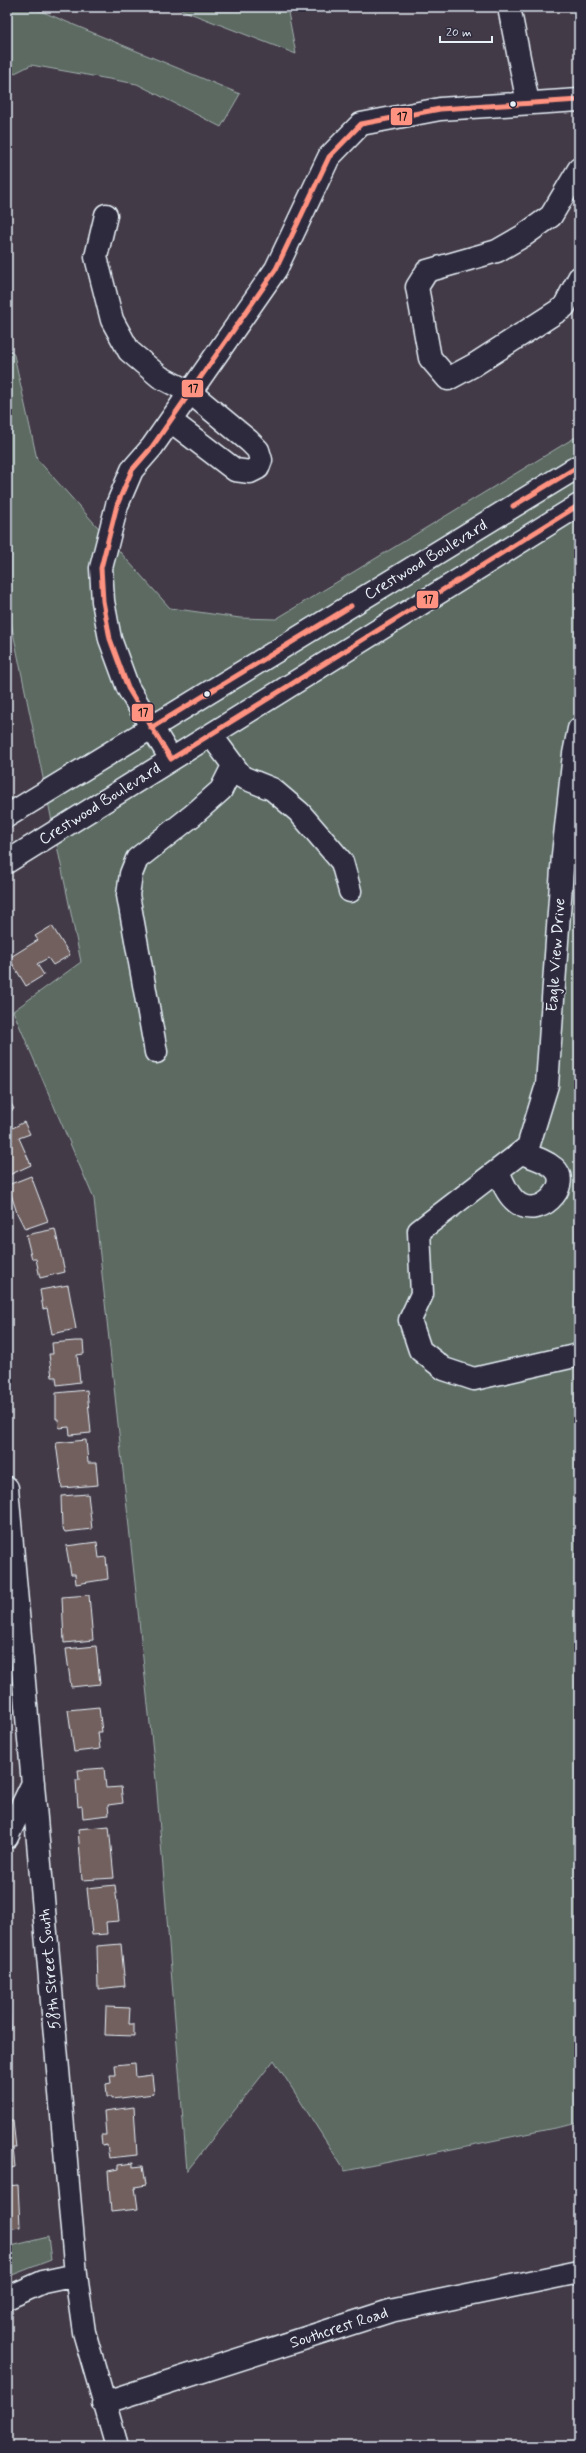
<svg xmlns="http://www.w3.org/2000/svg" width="586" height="2453" font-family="Mynerve,sans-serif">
<rect width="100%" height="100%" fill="#433a47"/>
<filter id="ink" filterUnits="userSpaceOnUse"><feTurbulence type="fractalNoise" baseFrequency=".025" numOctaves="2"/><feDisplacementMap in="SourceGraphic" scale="8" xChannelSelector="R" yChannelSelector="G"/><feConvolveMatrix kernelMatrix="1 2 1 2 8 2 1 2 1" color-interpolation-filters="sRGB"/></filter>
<g filter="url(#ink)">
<path fill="#5b6b62" stroke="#a2aead" d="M7 7H31L240 94 221 127 137 84 31 65 7 77Z
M174 7H287L296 54Z
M7 345 14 355 37 459 170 608 240 618 276 619 579 435V2123L345 2171 274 2060 187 2171 156 1780 94 1199 13 1011 81 962 7 603Z
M48 2237 51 2260 7 2277V2247Z"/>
<path fill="#72615f" stroke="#e8f1f8" d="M52 926 70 955 53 965 48 958 37 964 44 975 26 986 9 958 38 940 35 936Z
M7 1096 14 1109 7 1113Z
M24 1122 30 1134 19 1138 31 1165 7 1176V1131Z
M31 1176 48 1221 25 1229 17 1213 8 1185Z
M55 1229 65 1272 40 1278 36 1259H32L26 1235Z
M68 1285 76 1329 52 1334 47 1308 43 1309 40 1290Z
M75 1341H83L84 1354 77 1355 80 1382 57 1385 56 1377H52L49 1354H53L52 1343Z
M87 1390 91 1433 70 1435 69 1427 59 1428 58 1419H56V1393Z
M86 1440 88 1463H96L98 1485 62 1488 56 1443Z
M88 1494 92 1529 65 1532 62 1527 61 1496Z
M97 1542 99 1558 106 1557 108 1579 76 1584 75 1574H71L66 1546Z
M89 1595 93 1640 64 1643 62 1597Z
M96 1646 100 1684 71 1687 66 1649Z
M99 1707 102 1732H98L100 1749 74 1752 68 1710Z
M104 1768 106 1788 121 1787 123 1803 108 1805 109 1815 83 1818 82 1806 78 1807 76 1780H79L78 1770Z
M109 1826 114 1878 82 1880 78 1829Z
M115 1885 119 1921 106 1922 107 1934 92 1935 87 1888Z
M121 1944 125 1986 98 1989 97 1946Z
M7 1996H8L11 2029H7Z
M106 2007 130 2008 129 2024H134V2036L105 2035Z
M135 2063 136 2077 152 2075 154 2094 112 2099V2097H107L106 2084 111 2083 110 2075H116L115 2065Z
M7 2073 10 2106H7Z
M134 2107 137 2155 109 2158 107 2145 102 2146 101 2135H106L104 2111Z
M7 2121H13L16 2148H13L15 2167 7 2169Z
M133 2163V2167L143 2166 146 2185 135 2187 138 2209 111 2212 108 2171 118 2169V2165Z
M18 2185 20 2227 7 2229V2186Z"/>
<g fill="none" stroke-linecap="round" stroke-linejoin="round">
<defs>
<path id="minor" d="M509 7 528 103
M579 169 551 216 523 236 497 251 427 271 417 287 430 358 448 379 474 365 564 307 579 278
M106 215 96 257 112 320 129 351 160 377 191 393 249 441 258 450 261 460 258 468 250 472 235 470 171 421
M579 729 574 754 563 855 547 1085 528 1147 419 1231 422 1294 410 1320 420 1350 444 1369 474 1379 579 1355
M211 735 242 777 272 789 299 812 342 862 350 891
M171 759 128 688 110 639 103 601 101 568 117 505 132 470 152 447 276 269 329 157 361 124 440 109 579 100
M156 1052 128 895 131 874 137 859 193 815 221 790 233 766
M498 1171C502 1181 506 1192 514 1200 537 1224 574 1185 554 1168 545 1160 532 1157 521 1153
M7 1488 76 2275 84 2332 117 2446
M7 1837 33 1783
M7 2298 43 2282 76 2275
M103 2403 390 2311 579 2272"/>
<path id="major" d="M7 816 579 466
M7 862 579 505"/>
</defs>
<use href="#minor" stroke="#e8f1f8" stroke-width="25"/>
<use href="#major" stroke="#e8f1f8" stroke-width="25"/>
<use href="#minor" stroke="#2f2a3d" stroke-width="22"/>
<use href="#major" stroke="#2f2a3d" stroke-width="22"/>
<defs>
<path id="bus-1" d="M579 100 440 109 361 124 329 157 276 269 152 447 132 470 117 505 101 568 103 601 110 639 128 688 171 759 579 505
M513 506 579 466
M151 728 351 606"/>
</defs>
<use href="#bus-1" stroke="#2f2a3d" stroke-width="8"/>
<use href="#bus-1" stroke="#ff9280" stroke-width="5"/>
</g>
</g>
<g fill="#e8f1f8" stroke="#2f2a3d" stroke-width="1.5">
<circle cx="513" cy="104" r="3.5"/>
<circle cx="207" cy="694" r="3.5"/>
</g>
<g text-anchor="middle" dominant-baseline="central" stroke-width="4" stroke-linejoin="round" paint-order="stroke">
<g font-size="16" fill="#e8f1f8" stroke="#2f2a3d">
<text transform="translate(426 560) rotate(-31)">Crestwood Boulevard</text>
<text transform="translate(100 804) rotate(-32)">Crestwood Boulevard</text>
<text transform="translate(556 955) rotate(-86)">Eagle View Drive</text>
<text transform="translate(50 1969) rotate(-95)">58th Street South</text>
<text transform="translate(339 2328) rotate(-18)">Southcrest Road</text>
</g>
</g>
<g stroke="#2f2a3d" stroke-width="1.5">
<rect x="390" y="107" width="23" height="19" rx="4" fill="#ff9280"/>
<rect x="181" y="379" width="23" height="19" rx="4" fill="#ff9280"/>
<rect x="416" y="590" width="23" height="19" rx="4" fill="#ff9280"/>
<rect x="131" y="703" width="23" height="19" rx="4" fill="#ff9280"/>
</g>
<g font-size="11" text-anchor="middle" font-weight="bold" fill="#111">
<text x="402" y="120">17</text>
<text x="193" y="392">17</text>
<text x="428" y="603">17</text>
<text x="143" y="716">17</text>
</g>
<rect width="586" height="2453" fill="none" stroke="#2f2a3d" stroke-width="24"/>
<rect x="12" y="12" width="562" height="2429" fill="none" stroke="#e8f1f8" stroke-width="1.5" filter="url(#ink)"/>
<path d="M440 36v6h52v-6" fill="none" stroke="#e8f1f8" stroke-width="2"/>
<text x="446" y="36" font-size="12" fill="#e8f1f8" stroke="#2f2a3d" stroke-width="3" paint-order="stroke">20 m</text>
</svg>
